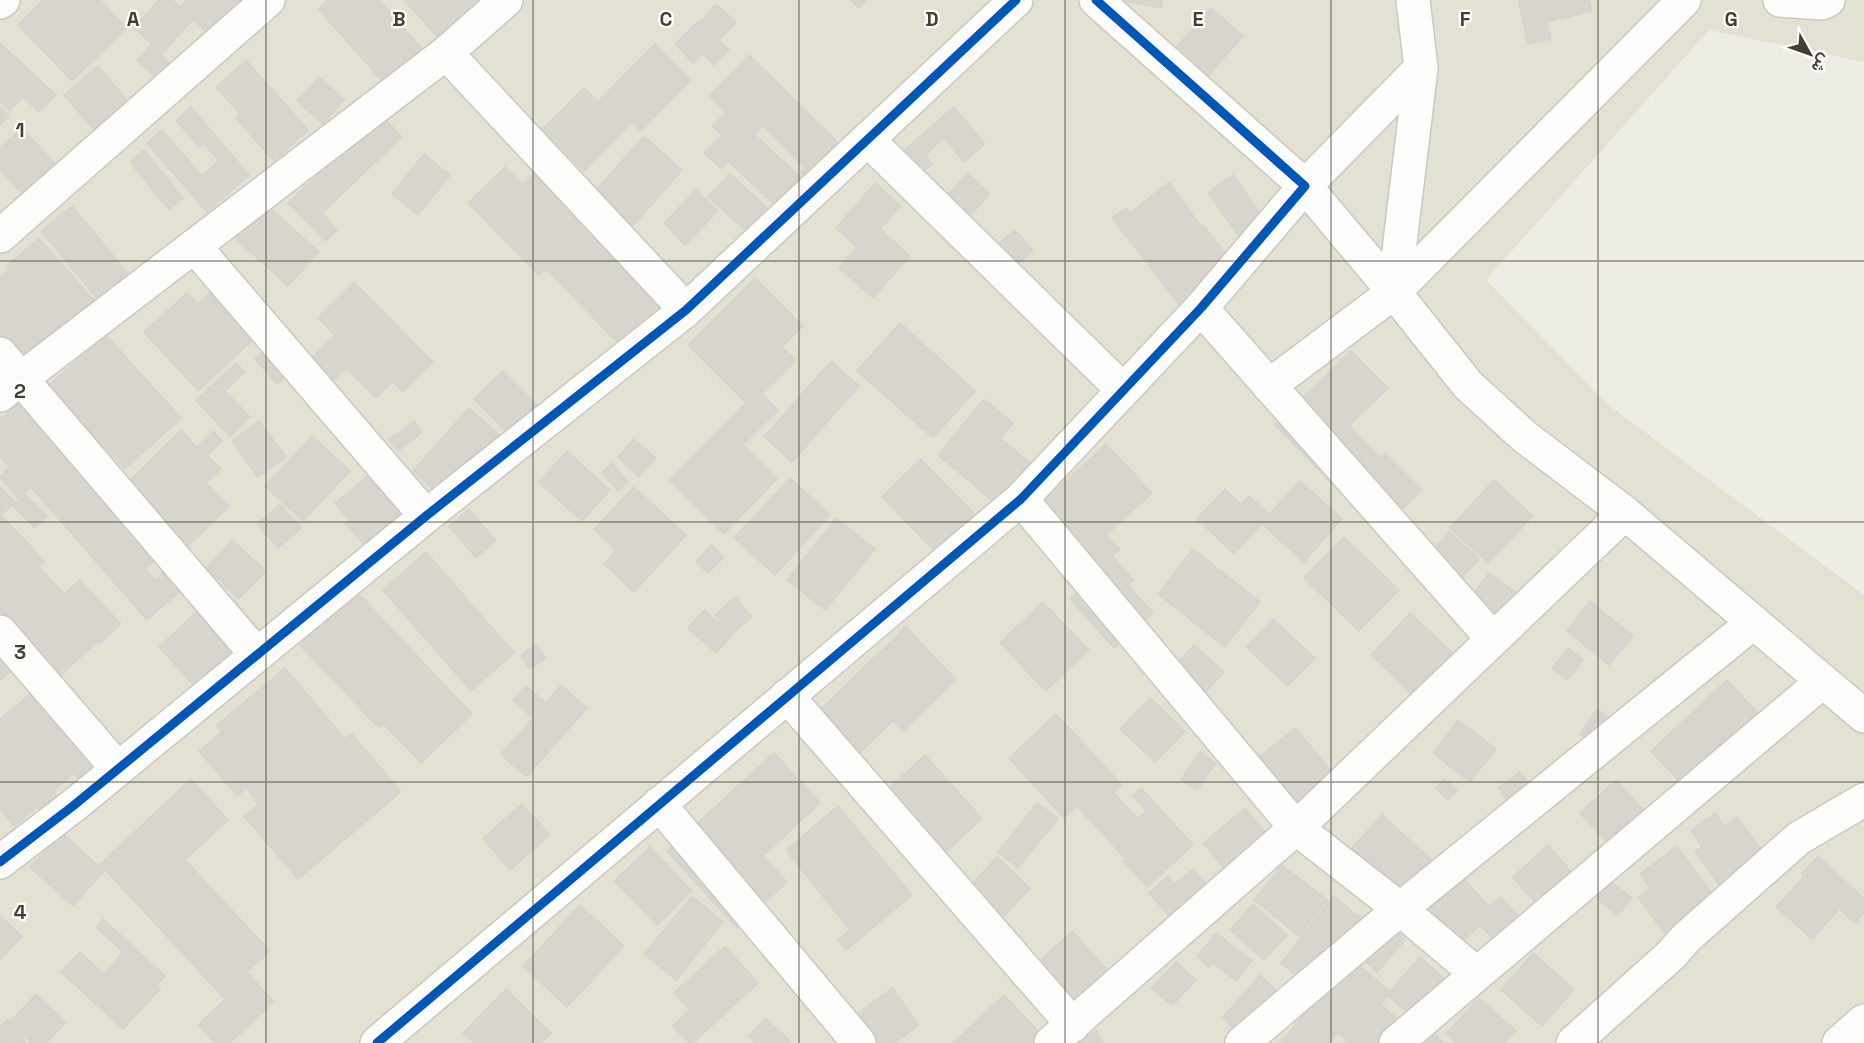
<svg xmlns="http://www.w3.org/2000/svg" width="1864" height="1043" font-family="'Space Grotesk',Vazirmatn,sans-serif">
<rect width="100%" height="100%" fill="#eeede5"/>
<path fill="#e3e1d2" d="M0 0H1864V62L1709 30 1486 280 1610 406 1864 595V1043H0Z"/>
<path fill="#d7d5cd" stroke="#d6d4cb" stroke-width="1.5" d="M43 0H100L127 28 72 81 18 25Z
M159 0H172L193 19 148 70 137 61 152 44 134 28Z
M188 0H239L248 9 214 41 181 6Z
M328 0H379L423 50 385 84 318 9Z
M404 0H517L455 56Z
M850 0H866L859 8Z
M1121 0H1162L1161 8Z
M1518 0H1589L1592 11 1547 22 1551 39 1528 44Z
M716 4 736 22 720 39 700 22Z
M1211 8 1243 36 1205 79 1173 51Z
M699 20 729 50 714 65 703 53 693 63 675 44Z
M0 43 56 95 39 112 23 97 10 111 0 101Z
M655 44 691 80 641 131 632 122 584 171 542 130 584 88 598 102Z
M162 55 175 70 160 84 147 69Z
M749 55 851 155 818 188 801 172 805 168 763 126 721 169 704 153 722 135 712 126 726 113 709 96Z
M246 60 308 130 274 161 236 118 240 114 216 87Z
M98 66 142 118 100 137 64 95Z
M319 77 344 99 323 124 297 101Z
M0 107 9 115 0 125Z
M191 107 249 175 207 212 147 143 162 130 202 176 219 161 204 143 199 147 176 120Z
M954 107 985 144 964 162 944 138 925 155 932 164 916 177 898 155Z
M381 115 402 137 322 213 337 230 325 241 288 203Z
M21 128 68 177 36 207 0 170V148Z
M755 135 806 182 780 210 729 162Z
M644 136 682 170 633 226 595 191Z
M144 150 183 198 169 210 130 162Z
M424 154 450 175 418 215 392 194Z
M542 166 677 303 627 352 546 269 539 275 468 203 505 167 523 185Z
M968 173 990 194 966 220 944 199Z
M730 174 772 212 751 235 708 197Z
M1233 175 1271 229 1247 247 1208 193Z
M1169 182 1202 228 1204 226 1235 266 1182 308 1112 218 1126 208 1130 213Z
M875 183 901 206 880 229 910 256 873 298 839 268 857 247 836 228Z
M696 190 718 211 685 245 664 223Z
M266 204 319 252 288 286 235 238Z
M72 206 140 288 109 313 41 231Z
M1015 230 1033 251 1008 273 989 251Z
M39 238 105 313 34 377 0 339V277L9 269 7 266Z
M755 278 803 326 782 347 796 360 762 394 778 410 743 445 777 479 724 534 670 480 746 403 688 345Z
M354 282 433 362 403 392 393 381 376 398 346 368 333 381 311 359 335 335 318 318Z
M211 291 255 338 198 391 144 332 187 293 198 304Z
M900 323 975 391 933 438 857 371Z
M105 334 181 418 125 469 48 386Z
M272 343 294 369 277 384 255 359Z
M1351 351 1388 388 1349 426 1381 458 1385 453 1422 490 1379 532 1275 425Z
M831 361 859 386 792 462 764 437Z
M236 363 245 372 225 391 250 417 230 437 196 400Z
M503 371 537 405 508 433 474 399Z
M24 398 161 555 145 569 155 580 169 567 186 586 147 620 31 487 18 498 0 477 9 467 0 456V419Z
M984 399 1013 423 1000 438 1035 467 1001 508 938 455Z
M469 408 504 439 448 502 413 471Z
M259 421 286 457 258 477 232 441Z
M414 421 422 432 398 451 389 440Z
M181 430 197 447 213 431 222 441 207 455 221 469 206 483 229 506 188 546 127 483Z
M312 436 350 471 303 521 265 486Z
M634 439 656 458 639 477 618 457Z
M1106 444 1152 493 1106 535 1120 549 1112 556 1134 580 1128 585 1153 613 1114 648 1070 599 1081 589 1020 523Z
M567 451 610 490 582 521 539 482Z
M921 459 982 522 943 560 882 497Z
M612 463 628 482 618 491 602 472Z
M379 467 391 482 348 519 335 503Z
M790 478 830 515 775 575 734 538Z
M1494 480 1533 516 1488 563 1450 528Z
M1300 481 1342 519 1304 562 1261 523Z
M389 486 425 526 382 564 346 524Z
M0 487 15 502 1 515 45 562 39 567 64 594 80 580 121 624 100 643 98 641 60 676 0 611Z
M634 487 686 535 634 592 604 564 616 550 594 529Z
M1225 489 1241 505 1249 496 1270 515 1234 554 1197 519Z
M25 494 47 516 35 528 13 506Z
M280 504 301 528 278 548 257 524Z
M469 509 496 541 476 558 449 526Z
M836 518 875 549 825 610 787 580Z
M1450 532 1479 559 1443 598 1414 570Z
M1344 537 1399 590 1359 631 1304 578Z
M232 540 266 571 239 599 206 568Z
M711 545 724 557 708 573 696 562Z
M1193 549 1260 602 1225 647 1158 594Z
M426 552 514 653 471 691 383 590Z
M1489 573 1519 595 1498 625 1467 602Z
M355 590 472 714 421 763 384 724 379 728 298 643Z
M735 597 752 617 731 635 715 615Z
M1590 601 1633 636 1609 665 1567 631Z
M1043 602 1089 650 1046 691 1000 643Z
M203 606 241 647 196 688 159 647Z
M704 610 732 635 716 653 688 628Z
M1410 613 1456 656 1416 698 1371 655Z
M1273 619 1315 658 1288 686 1246 647Z
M906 627 956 680 903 731 893 721 837 774 797 732Z
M536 644 546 658 530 669 521 656Z
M1194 645 1224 672 1189 711 1159 684Z
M0 646 17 665 0 681Z
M1568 648 1583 660 1567 680 1552 668Z
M285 668 345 739 352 734 401 792 298 879 244 816 259 804 246 788 237 796 199 751 222 732 217 725Z
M1727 680 1777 734 1701 804 1651 751Z
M561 685 587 708 526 777 501 754 533 718 513 700 526 686 546 703Z
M38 688 94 757 53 790 66 806 48 821 37 807 14 826 0 809V719Z
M1150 698 1185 731 1155 762 1120 729Z
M1597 709 1627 729 1610 755 1580 734Z
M1056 714 1122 785 1114 793 1138 819 1147 811 1133 796 1141 788 1193 845 1147 887 1123 861 1126 859 1077 806 1064 818 1009 758Z
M1458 720 1496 749 1470 782 1433 753Z
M1295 728 1338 779 1283 825 1240 773Z
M1200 752 1216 763 1197 790 1181 779Z
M774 753 820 803 763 856 787 882 737 928 667 851Z
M925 755 982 819 930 866 874 802Z
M96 758 106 770 85 788 75 775Z
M1520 772 1542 803 1520 819 1498 788Z
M191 779 228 820 185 860 270 951 247 972 274 1002 230 1043H215L198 1025 225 999 100 864Z
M1444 779 1457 790 1448 800 1436 789Z
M1616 780 1665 834 1629 866 1580 813Z
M1037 803 1058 819 1018 868 998 852Z
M522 804 550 835 510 870 483 838Z
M838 806 912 895 846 950 838 940 850 930 786 850Z
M1245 808 1271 839 1230 875 1203 843Z
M1715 813 1724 827 1737 817 1770 861 1726 894 1695 852 1702 847 1691 831Z
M1382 815 1441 868 1407 905 1348 852Z
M62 833 104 871 73 906 30 867Z
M1548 845 1579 881 1543 912 1513 877Z
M1677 846 1723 909 1673 945 1638 897 1650 888 1640 874Z
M650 847 692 891 657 925 614 881Z
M1818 856 1864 899V913L1855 923 1802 874Z
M997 857 1030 888 985 937 951 906Z
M1282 865 1327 900 1299 936 1254 900Z
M1193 869 1218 896 1181 929 1149 893 1168 876 1175 884Z
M1460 875 1490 907 1501 897 1526 924 1501 947 1480 925 1439 962 1406 926Z
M1803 878 1838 910 1812 939 1776 907Z
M1610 881 1632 898 1618 915 1597 899Z
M692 896 723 922 676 980 644 954Z
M1333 896 1362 919 1310 985 1281 963Z
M1253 904 1287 935 1264 960 1230 930Z
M580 905 624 946 567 1007 523 966Z
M0 916 22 936 0 960Z
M103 919 165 976 156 986 160 989 123 1029 61 972 80 952 104 974 123 952 96 927Z
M1388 926 1405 940 1377 972 1360 957Z
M1072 931 1110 973 1061 1018 1023 976Z
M1216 933 1252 961 1236 981 1212 962 1209 967 1197 957Z
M725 946 758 983 693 1043H689L673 1026 690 1010 674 993Z
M1533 953 1574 989 1542 1026 1501 990Z
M1420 957 1456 989 1424 1026 1387 995Z
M1176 962 1196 980 1172 1006 1152 988Z
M1356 962 1391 993 1381 1004 1346 974Z
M1341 971 1413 1032 1404 1043H1344L1347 1040 1338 1032 1329 1043H1280Z
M1260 975 1292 1004 1249 1043 1222 1018Z
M892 988 919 1025 895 1043H848L837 1029Z
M506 989 551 1033 541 1043H474L463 1033Z
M36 994 66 1022 46 1043H32L9 1023Z
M1004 995 1045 1038 1041 1043H953Z
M1479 998 1516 1031 1505 1043H1456L1446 1034Z
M765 1018 790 1041 788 1043H756L749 1036Z
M8 1020 26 1043H0V1026Z
M1097 1031 1103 1043H1072Z
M1436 1034 1443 1043H1426Z"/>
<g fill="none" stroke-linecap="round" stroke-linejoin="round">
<defs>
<path id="minor" d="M1780 0 1822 3 1828 0
M0 2 3 0
M446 53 686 310
M1421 68 1394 292 1468 385 1525 437 1625 513
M868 140 1123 390
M0 236 268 0
M194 246 426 516
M1394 292 1305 186 1421 68 1413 0
M1201 308 1493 639
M0 354 257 655
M1269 386 1394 292 1684 0
M0 395 446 53 506 0
M1021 499 1296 828 1400 909 1754 622
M0 632 118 769
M787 696 1073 1025
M659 804 859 1043
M0 862 73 806 426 516 686 310 1016 0
M1477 974 1823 681
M377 1043 1021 499 1201 308 1305 186 1096 0
M1051 1043 1296 828 1625 513 1864 716
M1242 1043 1400 909 1477 974 1396 1043
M1573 1043 1671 955 1686 938 1799 838 1864 800
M1839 1043 1864 1021"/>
</defs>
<use href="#minor" stroke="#cac9c1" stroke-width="36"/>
<use href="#minor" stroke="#fcfcfb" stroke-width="33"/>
<defs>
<path id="cycleway" d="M0 862 73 806 426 516 686 310 1016 0
M377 1043 1021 499 1201 308 1305 186 1096 0"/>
</defs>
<use href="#cycleway" stroke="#fff" stroke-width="13"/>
<use href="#cycleway" stroke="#0057b8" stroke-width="9"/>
</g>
<path fill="none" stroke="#433f32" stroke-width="1.5" stroke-opacity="0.55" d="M266 0V1043M533 0V1043M799 0V1043M1065 0V1043M1331 0V1043M1598 0V1043M0 261H1864M0 522H1864M0 782H1864"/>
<g font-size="20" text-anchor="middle" font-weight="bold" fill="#433f32" stroke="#fff" stroke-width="4.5" stroke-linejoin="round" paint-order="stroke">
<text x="133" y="26">A</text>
<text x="399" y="26">B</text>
<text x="666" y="26">C</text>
<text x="932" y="26">D</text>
<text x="1198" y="26">E</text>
<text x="1465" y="26">F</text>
<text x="1731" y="26">G</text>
<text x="20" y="137">1</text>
<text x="20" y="398">2</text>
<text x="20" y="659">3</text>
<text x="20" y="919">4</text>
</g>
<g transform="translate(1810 54) rotate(130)" stroke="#ffffff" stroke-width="4.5" paint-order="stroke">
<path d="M0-4.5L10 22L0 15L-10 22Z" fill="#433f32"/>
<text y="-9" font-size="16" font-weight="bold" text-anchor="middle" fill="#433f32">ش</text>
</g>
</svg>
